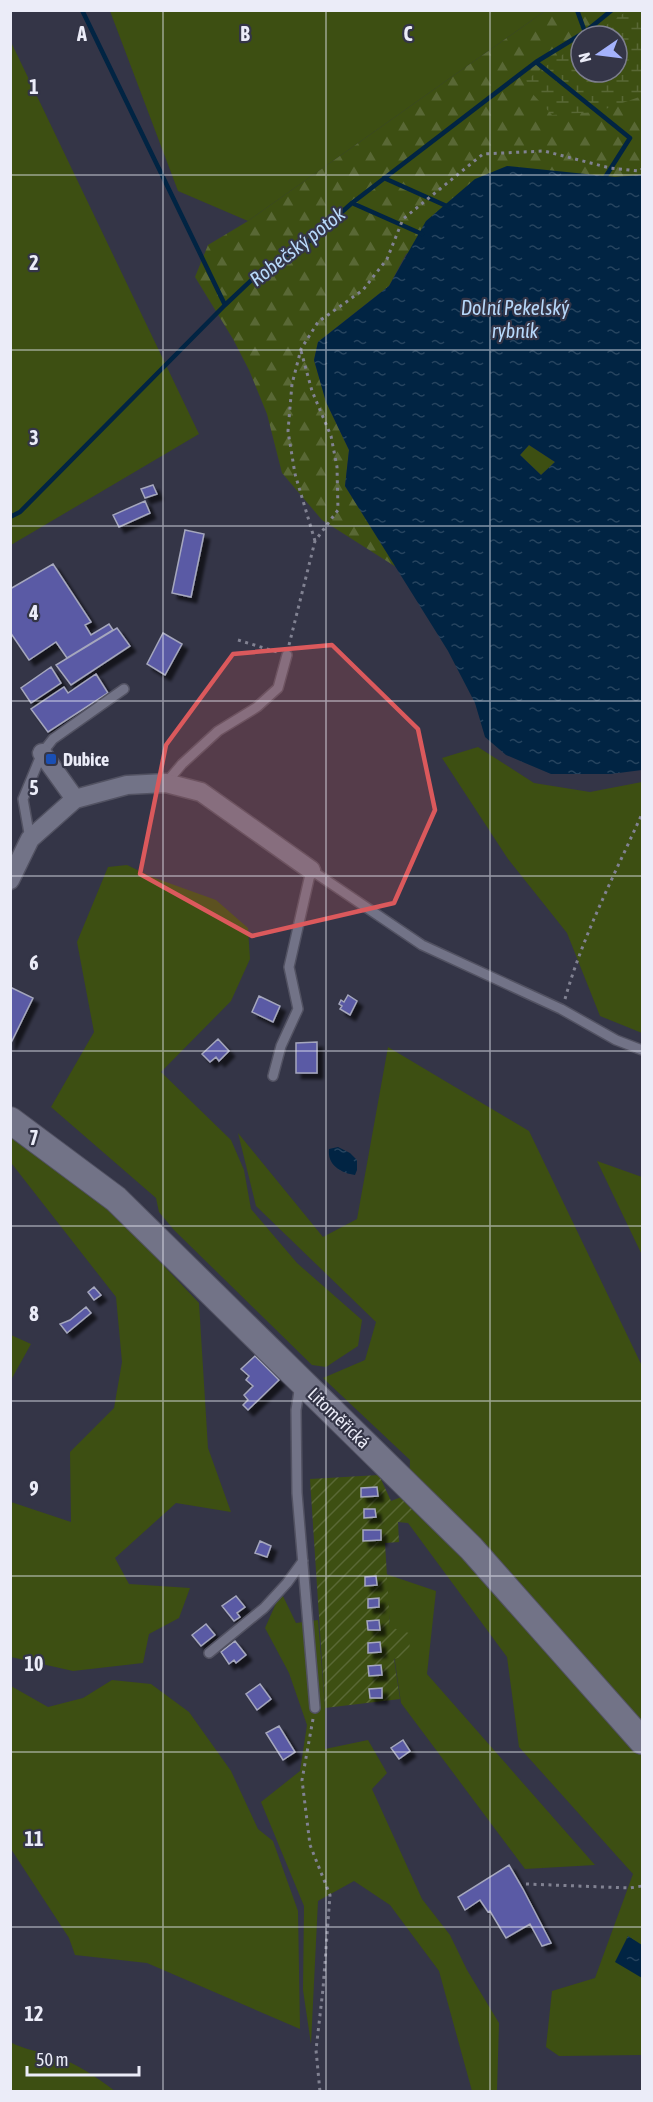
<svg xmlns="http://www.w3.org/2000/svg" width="653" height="2102" font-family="'Asap Condensed',sans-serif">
<defs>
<pattern id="forest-firs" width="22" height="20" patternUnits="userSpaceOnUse" patternTransform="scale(1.5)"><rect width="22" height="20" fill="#3d4f12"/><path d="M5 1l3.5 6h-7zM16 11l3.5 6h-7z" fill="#596835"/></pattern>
<pattern id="wetland-marsh" width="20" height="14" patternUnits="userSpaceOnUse" patternTransform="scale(1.5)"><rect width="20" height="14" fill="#3d4f12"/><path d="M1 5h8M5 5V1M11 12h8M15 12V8" fill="none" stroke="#596835"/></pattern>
<pattern id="garden-furrows" width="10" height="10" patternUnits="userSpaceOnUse" patternTransform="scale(1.5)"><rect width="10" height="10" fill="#3d4f12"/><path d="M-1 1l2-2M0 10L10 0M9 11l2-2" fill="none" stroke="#596835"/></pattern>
<pattern id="water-ripples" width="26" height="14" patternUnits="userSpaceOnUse" patternTransform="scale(1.5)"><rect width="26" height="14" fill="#012443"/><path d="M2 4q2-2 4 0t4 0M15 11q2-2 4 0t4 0" fill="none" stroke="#26445f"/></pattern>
<filter id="shadow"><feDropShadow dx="5.5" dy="5.5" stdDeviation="1.5" flood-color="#0009"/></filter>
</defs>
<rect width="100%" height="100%" fill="#343547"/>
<path fill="#3d4f12" d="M110 11H545L248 221 178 191Z
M11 42 199 434 11 545H10Z
M529 445 555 462 541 475 520 455Z
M478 747 534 783 590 792 642 782V1033L600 1016 567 933 508 859 442 758Z
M127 865 152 877 216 900 248 928 250 959 231 1001 161 1072 231 1140 244 1170 251 1209 297 1263 362 1320 358 1346 326 1367 312 1365 174 1230 159 1212 156 1198 51 1107 94 1032 77 942 108 867Z
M388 1047 529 1131 642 1366V2055L559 2056 546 2047 552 1991 595 1978 633 1874 519 1747 507 1657 408 1523 410 1460 323 1378 365 1360 376 1322 256 1206 238 1133 323 1237 357 1219Z
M11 1138 109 1208 199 1303 208 1448 231 1512 176 1503 115 1558 129 1584 190 1588 179 1618 149 1634 143 1663 73 1671 11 1657V1502L71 1522 70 1452 114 1408 122 1362 116 1297 12 1164Z
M597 1161 642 1177V1255Z
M11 1335 31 1344 11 1380Z
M386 1574 436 1591 427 1674 595 1865 525 1869 401 1703 390 1627Z
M281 1592 296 1623 318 1620 325 1708V1749L368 1740 387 1773 372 1789 422 1899 450 1935 467 1970 499 2023 497 2091H472L439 1971 390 1905 354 1881 318 1901 311 2044 303 1990 304 1906 261 1802 300 1771 307 1725 289 1673 265 1628Z
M112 1680 151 1684 189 1712 231 1771 258 1829 273 1841 298 1911 300 2029 147 1963 75 1955 69 1938 11 1849V1686L48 1707 83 1698Z
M10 2042C25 2050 39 2051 55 2056 78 2064 96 2077 115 2091H11Z"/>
<path fill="url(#forest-firs)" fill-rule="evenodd" d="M545 11H642V175L615 177 563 173 406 254 389 286 318 342 314 360 326 402 349 450 345 486 396 567 322 520 282 473 267 414 249 370 233 339 195 277 208 245 248 221ZM581 36H617V72H581Z"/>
<path fill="url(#wetland-marsh)" d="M627 11H642V96L597 112 552 115 529 90 526 80 581 42V72H617V36H590Z"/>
<path fill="url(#garden-furrows)" d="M379 1475 391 1501 404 1496 417 1508 408 1523 398 1522 399 1542 385 1543 390 1627 409 1633 410 1655 394 1659 400 1699 325 1708 310 1479Z"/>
<path fill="url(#water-ripples)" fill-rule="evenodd" d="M507 166 615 177 642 175V770L611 774H551L506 755 485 737 475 703 448 651 345 486 349 450 326 402 314 360 318 342 389 286 426 221 475 179ZM529 445 555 462 541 475 520 455Z
M338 1147 350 1153 357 1160V1170L355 1175C341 1173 327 1165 329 1149Z
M628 1936 642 1945V1978L615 1962Z"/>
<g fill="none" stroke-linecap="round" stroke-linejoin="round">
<path stroke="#012443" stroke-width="4.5" d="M82 10 225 305
M577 10 585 32
M536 62 630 138 604 179
M384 178 451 208
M352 203 422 234
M10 517 20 512 225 305 261 271 309 241 352 203 536 62 585 32 612 10"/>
</g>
<path fill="#5a5aa5" stroke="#a5a7bd" stroke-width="1.5" filter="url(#shadow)" d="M153 485 157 494 145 498 141 489Z
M145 501 150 513 119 527 113 515Z
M185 530 204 534 191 597 172 593Z
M53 564 91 622 85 625 91 635 109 624 113 630 67 658 56 642 29 660 10 632V589Z
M117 628 130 646 71 685 56 665Z
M163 633 182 644 165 675 147 664Z
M51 667 61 683 31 703 21 688Z
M96 674 108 693 48 732 31 709 64 687 68 693Z
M10 987 33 998 10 1045Z
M348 995 357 1001 350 1015 340 1009 342 1006 339 1004 341 1000 344 1002Z
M259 996 280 1006 273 1022 252 1012Z
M218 1039 229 1051 219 1061 216 1057 210 1062 202 1054Z
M317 1042V1073H296V1043Z
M94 1287 101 1295 94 1300 88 1292Z
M86 1307 91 1313 67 1333 60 1324 70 1320Z
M255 1356 279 1380 248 1410 243 1405 248 1400 244 1395 253 1386 246 1380 249 1376 241 1369Z
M377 1487 378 1496 361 1497V1488Z
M364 1509H375L376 1517 364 1518Z
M363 1530H381V1540L363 1541Z
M260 1541 271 1546 267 1557 255 1553Z
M376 1576 377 1585 365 1586V1577Z
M236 1596 245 1607 237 1613 240 1617 234 1621 222 1606Z
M379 1598V1607L368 1608V1599Z
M379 1620 380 1630H368L367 1621Z
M206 1624 215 1635 201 1646 192 1635Z
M235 1641 246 1655 236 1663 234 1660 229 1664 221 1652Z
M380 1642 381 1652 368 1653V1643Z
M381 1665 382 1675 369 1676 368 1666Z
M260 1684 271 1699 257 1710 246 1694Z
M382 1688V1698H370L369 1689Z
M279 1726 295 1752 283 1760 266 1733Z
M403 1740 410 1751 399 1759 391 1748Z
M509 1865 523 1889 551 1943 542 1946 530 1924 506 1938 490 1911 488 1912 480 1900 465 1910 458 1897Z"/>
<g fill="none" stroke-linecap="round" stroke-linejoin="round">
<defs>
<path id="lane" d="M166 783 182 764 218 731 257 707 278 688 287 655
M30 839 23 799 42 753 53 739 124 689
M273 1076 281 1046 298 1009 289 967 311 870 422 945 561 1009 616 1040 642 1050
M300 1385 296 1410 297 1493 315 1708
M209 1653 264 1608 287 1583 303 1561"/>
<path id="street" d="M42 753 75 799
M10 880 30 839 75 799 127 785 166 783 201 792 311 870"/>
<path id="secondary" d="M10 1120 116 1199 471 1548 642 1741"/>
</defs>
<use href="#lane" stroke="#525262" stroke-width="12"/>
<use href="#street" stroke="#525262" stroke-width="21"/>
<use href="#secondary" stroke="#525262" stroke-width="28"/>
<path stroke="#818292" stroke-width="3" stroke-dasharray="3 4.5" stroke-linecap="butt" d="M315 541 295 474 288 431 292 384 301 349 318 322 363 290 387 259 403 219 483 154 544 151 610 168 640 171 642 169
M238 640 277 652
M289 645 315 541 338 510 337 467 331 436 312 391 301 351
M565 999C583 935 614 876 641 816
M313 1719 302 1780 310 1845 330 1895 323 1989 316 2050 320 2092
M526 1884 630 1888 642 1886"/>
<use href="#lane" stroke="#727387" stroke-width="9"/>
<use href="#street" stroke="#727387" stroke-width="18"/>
<use href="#secondary" stroke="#727387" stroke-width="26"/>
</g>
<path fill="#db595c" fill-opacity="0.2" stroke="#db595c" stroke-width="4.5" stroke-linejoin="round" d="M332 645 418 729 435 810 394 903 252 936 140 874 166 745 233 654Z"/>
<path fill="none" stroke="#ebecf8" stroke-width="1.5" stroke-opacity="0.55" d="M163 10V2092M326 10V2092M490 10V2092M10 175H642M10 350H642M10 526H642M10 701H642M10 876H642M10 1051H642M10 1226H642M10 1401H642M10 1576H642M10 1752H642M10 1927H642"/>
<rect fill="#1a4fb4" stroke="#343547" stroke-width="2" x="45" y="753" width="12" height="12" rx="3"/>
<g text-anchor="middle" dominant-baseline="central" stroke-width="4.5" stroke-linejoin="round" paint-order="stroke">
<g font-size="18" font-weight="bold" fill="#ebecf8" stroke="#343547" text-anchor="start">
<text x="63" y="759">Dubice</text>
</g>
<g font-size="18" fill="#ebecf8" stroke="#343547">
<text transform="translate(339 1418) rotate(44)">Litoměřická</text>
</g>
<g font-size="20" font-style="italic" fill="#b7d8fa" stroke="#343547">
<text transform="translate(297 246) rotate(-38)">Robečský potok</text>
<text x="515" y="307">Dolní Pekelský<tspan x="515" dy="23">rybník</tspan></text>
</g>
</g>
<g font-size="20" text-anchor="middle" font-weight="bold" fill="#ebecf8" stroke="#343547" stroke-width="4.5" stroke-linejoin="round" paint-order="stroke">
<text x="82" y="41">A</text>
<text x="245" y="41">B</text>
<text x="408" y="41">C</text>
<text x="34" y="94">1</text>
<text x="34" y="270">2</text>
<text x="34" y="445">3</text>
<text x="34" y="620">4</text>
<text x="34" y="795">5</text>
<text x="34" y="970">6</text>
<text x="34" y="1145">7</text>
<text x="34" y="1321">8</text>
<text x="34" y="1496">9</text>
<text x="34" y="1671">10</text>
<text x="34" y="1846">11</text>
<text x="34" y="2021">12</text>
</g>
<rect width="653" height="2102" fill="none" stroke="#ebecf8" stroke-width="24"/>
<g transform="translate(599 54) rotate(256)"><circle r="28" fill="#343547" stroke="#7d7e8e" stroke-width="1.5"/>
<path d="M0-4.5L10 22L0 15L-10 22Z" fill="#a4b2fc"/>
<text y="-9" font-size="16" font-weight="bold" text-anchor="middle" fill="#ebecf8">N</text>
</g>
<path d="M27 2066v9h112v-9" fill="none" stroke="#ebecf8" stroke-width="3"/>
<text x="36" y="2066" font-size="18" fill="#ebecf8" stroke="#343547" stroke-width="4.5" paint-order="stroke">50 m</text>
</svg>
